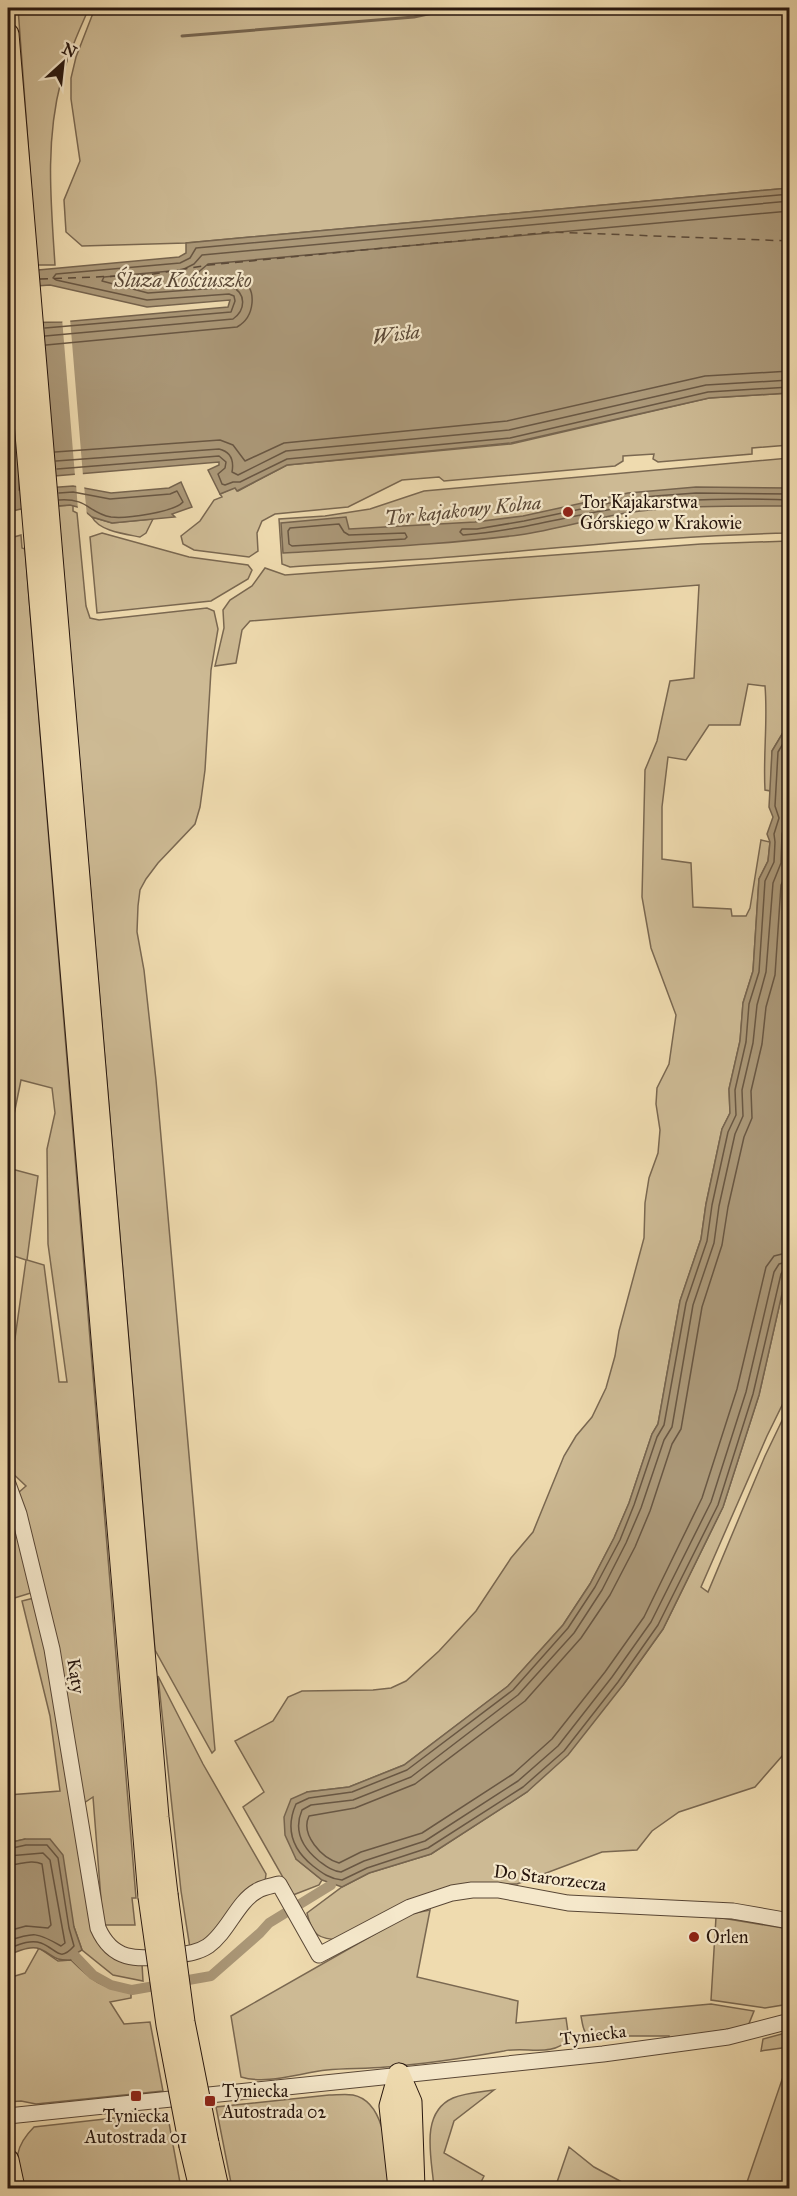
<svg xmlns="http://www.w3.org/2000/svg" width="797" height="2196" font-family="'IM FELL Great Primer',serif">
<rect width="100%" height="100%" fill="#efdbaf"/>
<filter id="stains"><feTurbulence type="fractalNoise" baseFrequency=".00333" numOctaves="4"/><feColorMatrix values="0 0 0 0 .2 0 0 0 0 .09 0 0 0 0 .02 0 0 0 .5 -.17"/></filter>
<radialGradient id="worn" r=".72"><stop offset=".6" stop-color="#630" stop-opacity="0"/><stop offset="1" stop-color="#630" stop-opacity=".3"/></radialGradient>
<path fill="#cdba94" stroke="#7a6851" stroke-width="1.5" d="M18 8H89C79 31 67 56 61 81 45 142 51 203 55 265H37Z
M95 8H789V188L186 243 82 246 66 232 64 200 80 161 71 99V78L76 57Z
M789 393V445L752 448V454L658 462 653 459 654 454 623 456V461L615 466 444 481 439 477 402 480 348 507 275 514 262 521 257 533 258 551 249 557 194 550 183 544 181 536 200 521 214 500 222 497 220 494 235 487 238 491 287 465 511 444 709 398Z
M789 458V533C680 535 572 547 463 556 405 561 348 563 290 567L282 564 279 519 325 516 370 509 424 491Z
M73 505V511L77 513 86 606 90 618 99 620 207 608 214 611 218 629 211 670 205 770 200 807 195 824 158 863 146 879 140 890 138 906 137 932 144 970 156 1080 215 1750 212 1753 155 1650 58 506Z
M92 517 112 523 153 519 146 533 140 537C125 534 99 531 92 517Z
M102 533 189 557 248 565 252 570 248 579 211 601 97 613 90 537Z
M21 535 22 548 25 549 136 1898H132L135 1925H103L93 1797 81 1805 18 1493 26 1486 8 1469V1370L15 1338 26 1260 8 1254V1168L38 1176 27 1260 44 1265 59 1382H67L48 1244 47 1149 55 1113 52 1088 21 1080 8 1144V544L14 537Z
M789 541 790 678 785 679 783 708 786 720 784 731 772 751 771 791 765 790C763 755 768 720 765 686L748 684 740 725H709L686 760 668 757 662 807V859L691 863 693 907 731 909 732 916H746L750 908 761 840 770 842 768 861 759 879 753 971 743 1003 740 1041 729 1089 730 1113 722 1129 706 1204 701 1239 680 1301 658 1424 652 1434 629 1503 614 1538 590 1584 563 1625 508 1686 404 1765 349 1787 307 1792 296 1859 322 1880 319 1885 293 1895 243 1807 264 1792 235 1741 273 1721 288 1697 302 1691 373 1690 391 1688 406 1681 439 1651 476 1611 511 1558 533 1532 564 1456 576 1436 592 1417 606 1388 615 1356 619 1331 644 1238 645 1203 649 1178 658 1153 660 1130 656 1104 657 1088 669 1064 676 1015 651 948 642 897 645 770 657 741 670 681 694 678 699 585 250 621 242 630 236 663 215 666 224 628 223 610 230 600 252 586 265 568 285 575 701 544Z
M789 1263V1391L767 1436 701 1587 708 1592 765 1456 789 1406 790 1747 755 1787 679 1812 652 1831 637 1850 602 1852 517 1884H465L341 1940C319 1939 312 1936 307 1913L342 1887 369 1873 431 1854 527 1792 623 1685 663 1629 723 1507 759 1395Z
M15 1530 34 1592 8 1600V1536Z
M34 1598 50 1658 96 1936C110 1960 115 1959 142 1964L143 1981 113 1975 82 1950 74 1927 25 1839 8 1843V1795L60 1791 50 1716 22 1601Z
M158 1676 203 1764 266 1874 265 1882 207 1939 190 1948 181 1891Z
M430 1910 417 1977 518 2001 516 2023 566 2018 569 2039C552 2058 526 2046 504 2051 465 2058 426 2064 386 2067 366 2069 346 2068 327 2070 299 2073 267 2085 241 2077L231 2016 410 1914Z
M716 1917 789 1929V2004L765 2008 711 2000Z
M39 1948 58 1961 71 1960C93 1982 101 1987 131 1993V1998L110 2002 124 2024 150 2022 163 2091 36 2104 21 2101 8 2102V1978L25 1973Z
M711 2004 754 2011 748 2026 669 2039V2036H622L596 2039C583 2036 583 2027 581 2016Z
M789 2032V2047L761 2051 763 2039Z
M789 2067V2188H745L786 2068Z
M494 2090 454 2121 444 2153 484 2176 478 2188H434C432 2159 419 2113 453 2098 465 2093 481 2092 494 2090Z
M329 2095C336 2095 346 2094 353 2095 388 2102 387 2161 390 2188H232L216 2107Z
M167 2112 181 2188H20C16 2161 13 2148 34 2127Z
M569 2147 594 2167 633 2188H555Z"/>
<path fill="#ab9878" stroke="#76644e" stroke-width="1.5" d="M789 188V393L709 398 511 443 287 465 237 491 235 488 220 494 208 470 219 465V462L19 479V490L73 486 111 493 169 488 181 482 192 507 172 514 175 517 112 523 92 517 81 508 70 505 21 509 8 512V323L62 322 228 307 230 300 147 307 50 285 8 288 38 270 179 257 186 253V243Z
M696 487 789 488V506C735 506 680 505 626 513 590 519 555 530 519 535 441 545 362 548 283 553L281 523 346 517 349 529 475 522 523 516 628 493Z
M789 678V1263L759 1395 723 1507 663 1629 623 1685 568 1755 527 1792 431 1854 369 1873 342 1887 322 1880 296 1859 285 1835 284 1817 291 1799 307 1792 349 1787 404 1765 508 1686 563 1625 590 1584 614 1538 629 1503 652 1434 658 1424 680 1301 701 1239 706 1204 722 1129 730 1113 729 1089 740 1041 743 1003 753 971 759 879 768 861 770 842 767 834 773 817 769 807 772 751 784 731 786 720 783 708 785 679Z
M25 1839H50L63 1855 74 1927 82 1950 74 1955 71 1960C53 1961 54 1955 40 1949 30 1945 17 1952 8 1955V1843Z"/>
<path fill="#efdbaf" d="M62 318H70L83 476H75Z
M76 484 84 485 87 516 78 510Z"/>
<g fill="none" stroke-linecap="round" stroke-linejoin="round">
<path stroke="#695743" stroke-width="1.5" d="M45 328 231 312 235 301 234 296 229 294 147 300 56 280 53 278 56 274 180 263 190 258 196 248 790 194
M45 336 233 319C246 310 246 293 232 287L148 293 102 281 104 277 182 270 194 264 202 255 790 201
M46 345 237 327C246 322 251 314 252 303 255 268 214 281 195 279V275L208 264 790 211
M55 452 220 440 233 445 245 461 284 443 507 421 705 376 790 371
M56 461 219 449C232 452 234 461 232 472L238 475 286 451 509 430 706 385 790 380
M57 469 219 456 226 462 225 468 218 474 222 484 225 485 233 482H240L287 459 510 438 708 392 790 387
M59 493 73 492 110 499 170 494 177 491 183 502C174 512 126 519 111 517 88 513 89 498 59 500
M790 494 696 493 655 496 629 499 524 521 477 529H462L460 532 463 535C517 531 571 515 625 507 678 499 736 498 790 500
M339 524 344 532 349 535 405 533 407 537 405 539 292 546 289 544 288 531 290 528Z
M790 732 778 752 775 806 779 818 774 834 775 842 774 862 765 881 759 972 749 1004 746 1042 735 1090 736 1115 728 1132 712 1205 707 1241 686 1303 664 1425 657 1437 634 1505 620 1540 595 1587 568 1628 513 1690 407 1770 352 1792 309 1798 296 1804C285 1829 292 1849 313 1866 322 1873 330 1879 342 1880L367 1868 428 1848 523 1787 564 1751 618 1682 658 1625 718 1505 753 1394 781 1274 784 1269H790
M790 746 785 754 783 805 787 819 782 834 781 863 773 883 766 972 757 1005 753 1043 742 1090 743 1116 735 1134 719 1206 714 1243 693 1305 672 1427 664 1440 641 1508 626 1543 602 1590 574 1633 518 1695 411 1777 353 1800 311 1805 302 1810C293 1831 303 1848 319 1861 326 1866 332 1871 341 1872L364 1861 425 1841 518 1781 558 1746 612 1677 651 1622 711 1502 746 1392 774 1272 779 1264 790 1261
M790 866 781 885 775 975 766 1007 762 1044 751 1091 752 1118 744 1137 728 1207 722 1245 702 1307 681 1429 672 1444 650 1511 635 1547 610 1595 581 1638 525 1701 415 1784 355 1808 309 1816C300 1835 322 1858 339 1863L361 1852 422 1833 513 1774 552 1739 605 1672 644 1617 702 1498 737 1389 766 1267 774 1256 790 1252
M8 1849 26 1845H47L58 1858 69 1928 74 1946C59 1963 57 1949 41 1943 30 1939 18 1945 8 1949
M8 1856 43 1853 50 1860 65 1943 61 1946C37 1932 34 1932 8 1941
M8 1865C19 1865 31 1859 42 1864L51 1925 48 1928 26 1926 8 1931"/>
<path stroke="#76644e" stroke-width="3" d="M182 36 414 17 456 8"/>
<path stroke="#ab9878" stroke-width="10" d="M74 1955 93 1975 111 1985 132 1990 211 1976 260 1933 269 1923 331 1885"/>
<path stroke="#5c4a38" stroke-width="1.5" stroke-dasharray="8 6" stroke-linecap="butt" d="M40 279 147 275 209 265 550 232 790 241"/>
<defs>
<path id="minor" d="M8 1484 19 1514 52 1649 98 1928C113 1962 137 1959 168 1956 182 1954 196 1954 208 1946 228 1932 237 1902 257 1891 263 1887 272 1886 279 1884L319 1955 410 1907 452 1893 472 1890H498L568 1903 733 1911 790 1921
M8 2116 603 2054 728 2037 790 2021"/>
<path id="highway" d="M8 34 158 1817 167 1894
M8 220 149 1897
M399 2074 411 2102 414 2188
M399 2074 390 2106 399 2188
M208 2143 218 2188
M190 2146 200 2188
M8 2160 14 2188"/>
</defs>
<use href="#minor" stroke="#594736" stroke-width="17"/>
<use href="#highway" stroke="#27160e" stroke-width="23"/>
<use href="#minor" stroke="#f5e8cb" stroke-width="15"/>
<use href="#highway" stroke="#efdbaf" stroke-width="21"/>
<defs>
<path id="highway-bridge" d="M167 1894 184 2022 208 2143
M149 1897 167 2025 190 2146"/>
</defs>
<use href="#highway-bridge" stroke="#27160e" stroke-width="23" stroke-linecap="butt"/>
<use href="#highway-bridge" stroke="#efdbaf" stroke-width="21"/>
</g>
<g fill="#8f2418" stroke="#f5e8cb" stroke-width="2">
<circle cx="568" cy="512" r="6"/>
<circle cx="694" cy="1937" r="6"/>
<rect x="130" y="2090" width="12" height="12" rx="3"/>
<rect x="204" y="2095" width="12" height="12" rx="3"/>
</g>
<g text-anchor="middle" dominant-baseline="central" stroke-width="4.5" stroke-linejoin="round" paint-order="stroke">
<g font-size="18" fill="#27160e" stroke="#f5e8cb" text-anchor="start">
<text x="580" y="502">Tor Kajakarstwa<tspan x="580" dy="21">Górskiego w Krakowie</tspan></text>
<text x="706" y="1937">Orlen</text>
<text x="222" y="2091">Tyniecka<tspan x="222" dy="21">Autostrada 02</tspan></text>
<text x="136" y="2116" text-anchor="middle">Tyniecka<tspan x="136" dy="21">Autostrada 01</tspan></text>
</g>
<g font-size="18" fill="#27160e" stroke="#f5e8cb">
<text transform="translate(76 1676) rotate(81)">Kąty</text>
<text transform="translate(550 1878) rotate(7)">Do Starorzecza</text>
<text transform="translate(593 2035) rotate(-7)">Tyniecka</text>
</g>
<g font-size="20" font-style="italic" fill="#5c4a38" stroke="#f5e8cb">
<text x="183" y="280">Śluza Kościuszko</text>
<text transform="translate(396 334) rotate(-8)">Wisła</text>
<text transform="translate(463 510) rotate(-6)">Tor kajakowy Kolna</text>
</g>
</g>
<rect width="797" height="2196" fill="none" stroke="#efdbaf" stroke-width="30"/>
<rect x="9" y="9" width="779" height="2178" fill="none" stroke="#27160e" stroke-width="3"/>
<rect x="15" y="15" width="767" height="2166" fill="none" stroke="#27160e" stroke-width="1.5"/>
<g transform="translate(63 63) rotate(27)" stroke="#f5e8cb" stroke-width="4.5" paint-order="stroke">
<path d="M0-4.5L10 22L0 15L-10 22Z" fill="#27160e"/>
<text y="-9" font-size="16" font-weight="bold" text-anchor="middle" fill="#27160e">N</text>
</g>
<rect width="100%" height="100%" filter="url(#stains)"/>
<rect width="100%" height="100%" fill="url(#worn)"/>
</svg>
